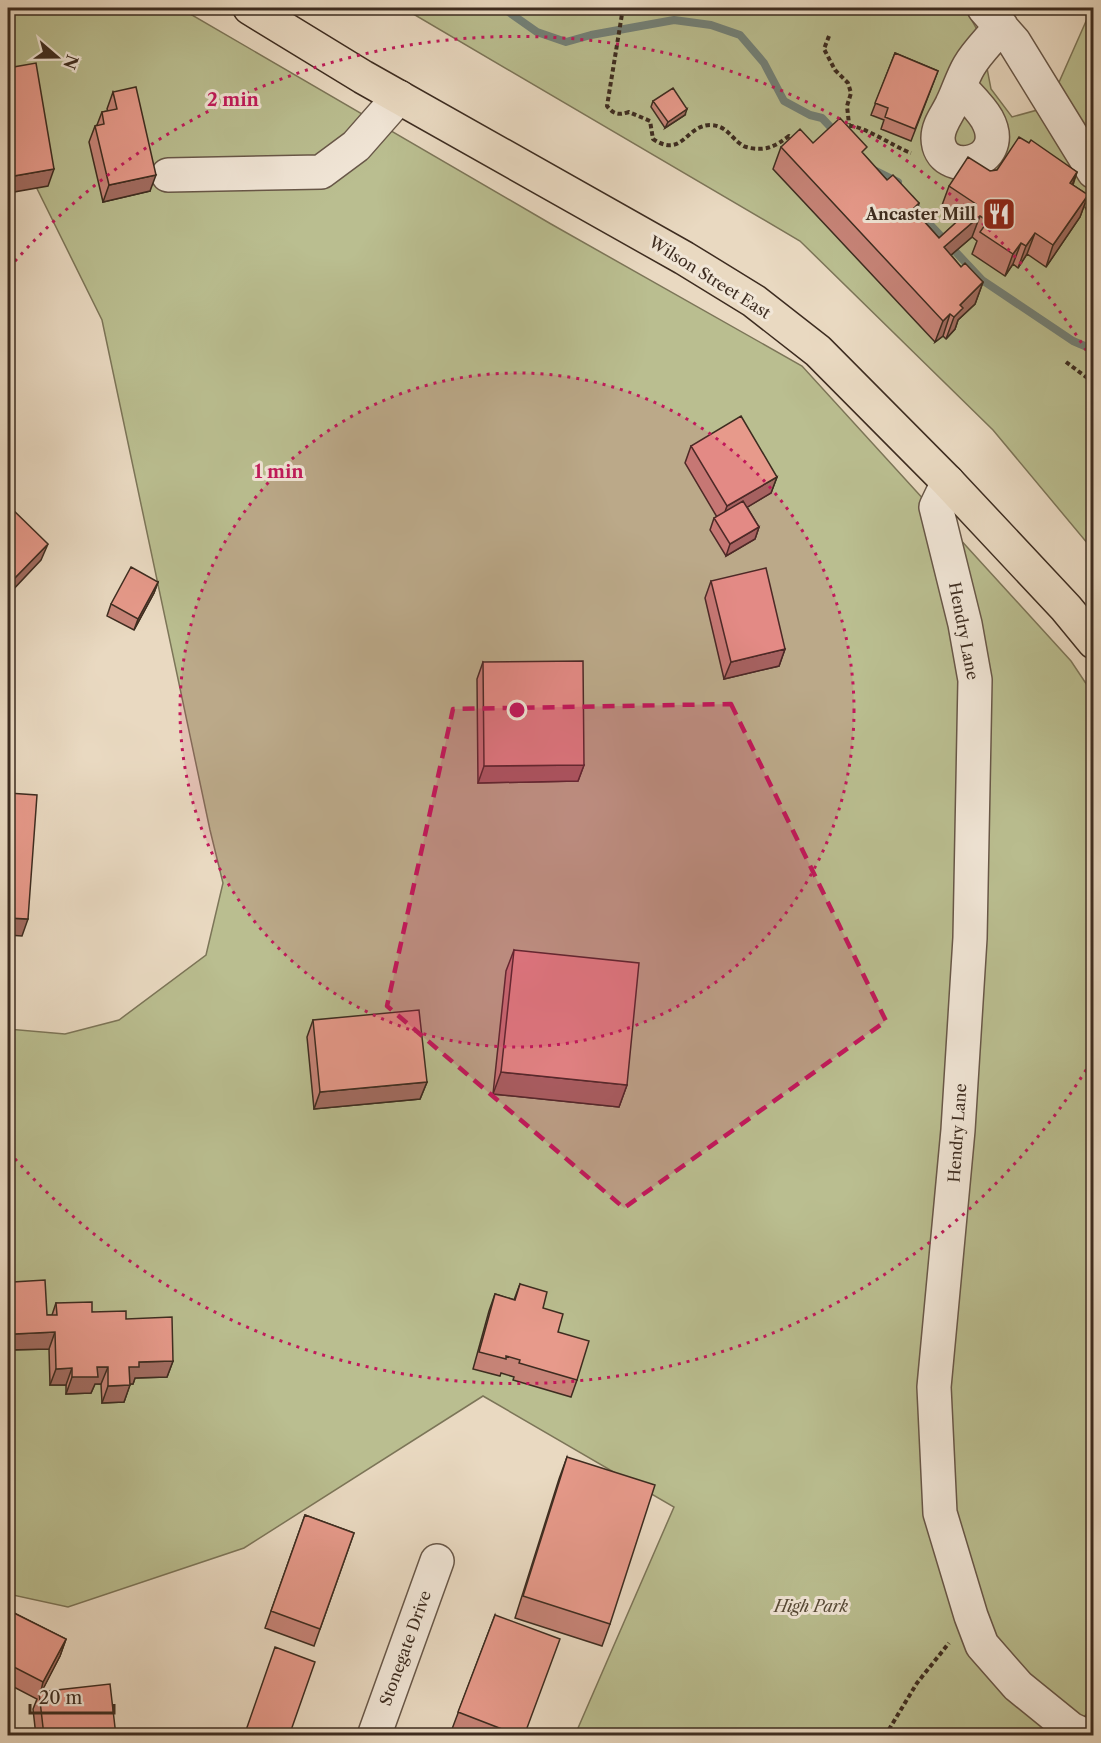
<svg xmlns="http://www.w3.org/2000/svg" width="1101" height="1743" font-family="'Libre Caslon Text',serif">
<rect width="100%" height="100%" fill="#e9d9c1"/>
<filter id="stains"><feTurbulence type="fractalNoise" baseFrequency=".00333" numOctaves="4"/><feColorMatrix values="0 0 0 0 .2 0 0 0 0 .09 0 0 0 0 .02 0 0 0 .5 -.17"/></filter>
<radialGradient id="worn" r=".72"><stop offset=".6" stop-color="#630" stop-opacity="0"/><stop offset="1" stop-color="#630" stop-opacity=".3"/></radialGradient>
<path fill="#babe90" stroke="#7c7558" stroke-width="1.5" d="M8 8H180L551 224 802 366 1071 661 1093 694 1094 1707 1065 1735H575L674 1507 483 1396 244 1548 68 1607 8 1594V1029L65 1034 119 1020 206 955 223 883 210 830 102 320 8 130Z
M403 8H965L981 37 991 89 1012 117 1048 107 1087 19 1093 16V550L993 430 800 241Z"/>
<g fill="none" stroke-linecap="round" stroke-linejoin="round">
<path stroke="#738178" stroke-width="8" d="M503 8 537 32 566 42 591 35 674 20 711 25 740 35 764 63 784 101 810 115 822 118 838 135
M872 169 898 182
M911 199 921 215 982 280 1073 341 1094 350"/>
<defs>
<path id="minor" d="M984 8 1014 42 1094 172
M960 87C969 97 980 107 987 119 1012 165 939 180 938 138 938 125 947 115 952 104 958 92 962 78 969 66 977 52 991 39 1001 26
M168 175 321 172 356 146 399 97
M948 482 936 507 965 624 975 680 970 938 958 1130 934 1387 940 1513 971 1616 982 1645 1018 1686 1071 1729 1086 1736
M374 1736 437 1561"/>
<path id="major" d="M250 8 363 77 684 258 754 301 818 351 948 482 1066 608 1094 642"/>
</defs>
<use href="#minor" stroke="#685748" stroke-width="36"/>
<use href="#major" stroke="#3d2c20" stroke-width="36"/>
<path stroke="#3d2c20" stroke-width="4" stroke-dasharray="4.5 3" stroke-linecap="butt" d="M623 8 607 106C614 115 619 115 629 112L650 121 653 139C683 159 685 125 711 125 727 126 730 137 742 145 744 147 747 147 750 148 768 151 775 146 789 136L794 139
M829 36 824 49 835 70 848 83 851 93 847 106 849 124
M842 127C855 119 895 148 911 153
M1082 200 1094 220
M1066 362 1094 383
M885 1736 917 1683 949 1643"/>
<use href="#minor" stroke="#f1e6d7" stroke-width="33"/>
<use href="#major" stroke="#e9d9c1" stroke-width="33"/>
</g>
<path fill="#c78478" stroke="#3d2c20" stroke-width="1.5" d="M895 53 938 71 911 141 881 129 884 120 871 115Z
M113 92 150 191 103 202 89 142 95 126 97 125 102 112 108 111 107 109Z
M653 101 685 115 665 128 651 107Z
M813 143 864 155 887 180 919 203 916 212 939 238 959 220 941 208 949 186 990 171 997 170 1029 143 1077 172 1073 185 1088 195 1080 217 1046 267 1027 254 1018 268 1013 264 1005 276 972 254 977 241 972 237 951 255 961 267 983 282 975 304 958 320 955 329 946 339 943 336 935 342 773 169 781 147Z
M691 446 777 477 771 493 747 507 759 527 755 539 726 556 710 530 714 518 717 517 685 463Z
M711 581 785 649 779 666 724 679 705 598Z
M158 582 154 593 134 630 107 616 111 604Z
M483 662 584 765 578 781 478 783 477 679Z
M514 950 627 1085 619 1107 493 1094 506 971Z
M313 1020 427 1082 420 1099 314 1109 307 1037Z
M13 1282 47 1315H52L56 1303 92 1312 126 1319 173 1361 167 1377 135 1378 133 1384H130L124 1402 102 1403 101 1384H95L91 1393 66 1394V1385H50L49 1349 8 1350V1296Z
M520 1284 543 1308 558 1332 577 1380 571 1397 513 1380 514 1377 501 1373 500 1376 473 1369 489 1311 495 1294 514 1300Z
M567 1457 610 1624 602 1646 515 1618 559 1479Z
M305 1515 354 1533 314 1646 265 1628Z
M8 1610 66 1639 60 1656 41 1692 116 1736H36L33 1709 37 1699 8 1684Z
M495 1615 524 1736H470L452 1729Z"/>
<path fill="#a26c61" stroke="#3d2c20" stroke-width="1.5" d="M687 109 685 115 665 128 668 122Z
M54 169 48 186 8 193V177Z
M1077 172 1069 193 1070 183Z
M156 175 150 191 103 202 109 185Z
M1088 195 1080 217 1046 267 1053 245Z
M919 203 911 225 913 209Z
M980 216 972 237 936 268 944 247Z
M1035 233 1027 254 1018 268 1026 246Z
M1021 243 1013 264 1005 276 1013 254Z
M983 282 975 304 958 320 955 329 946 339 954 317 960 305Z
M950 314 943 336 935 342 943 321Z
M777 477 771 493 721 523 727 506Z
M759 527 755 539 726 556 730 544Z
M48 544 41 560 8 595V585Z
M158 582 154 593 134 630 138 619Z
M785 649 779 666 724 679 731 662Z
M584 765 578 781 478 783 484 766Z
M8 918 28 919 22 936 8 935Z
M501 1072 627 1085 619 1107 493 1094Z
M427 1082 420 1099 314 1109 320 1092Z
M55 1332 49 1349 8 1350 14 1334Z
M173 1361 167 1377 135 1378 133 1384H123L129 1367 139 1362Z
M97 1367H108L101 1384H95L91 1393 66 1394 72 1377Z
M72 1368 66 1385H50L56 1369Z
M130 1385 124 1402 102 1403 108 1386Z
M66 1639 60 1656 40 1695 43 1682Z"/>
<path fill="#e79a8b" stroke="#3d2c20" stroke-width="1.5" d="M895 53 938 71 915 129 885 117 888 108 875 103Z
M36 63 54 169 8 177V68Z
M136 87 156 175 109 185 95 126 104 124 102 112 117 109 113 92Z
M673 88 687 109 668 122 653 101Z
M840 118 867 147 862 152 887 180 893 175 919 203 913 209 939 238 976 204 949 186 968 157 990 171 997 170 1019 137 1029 143 1031 140 1077 172 1070 183 1088 195 1053 245 1035 233 1026 246 1021 243 1013 254 980 232 988 221 980 216 944 247 961 267 965 263 983 282 960 305 963 308 954 317 950 314 943 321 781 147 800 129 813 143Z
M741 416 777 477 727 506 691 446Z
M743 501 759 527 730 544 714 518Z
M8 505 48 544 8 585Z
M131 567 158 582 138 619 111 604Z
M766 568 785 649 731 662 711 581Z
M583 661 584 765 484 766 483 662Z
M8 793 37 795 28 919 8 918Z
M514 950 639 963 627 1085 501 1072Z
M419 1010 427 1082 320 1092 313 1020Z
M45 1280 47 1315H57L56 1303 92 1302V1312L126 1311V1319L172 1317 173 1361 139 1362V1367H129L130 1385 108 1386V1367H97L98 1377H72V1368L56 1369 55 1332 14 1334 13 1282Z
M520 1284 547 1292 543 1308 563 1314 558 1332 589 1341 577 1380 519 1363 520 1360 506 1356V1359L479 1352 495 1294 515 1300Z
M567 1457 655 1485 610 1624 523 1596Z
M305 1515 354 1533 320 1629 271 1611Z
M8 1610 66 1639 43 1682 8 1664Z
M495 1615 560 1639 524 1736H520L458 1712Z
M275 1647 315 1662 289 1736H244Z
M110 1684 116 1736H44L39 1692Z"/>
<path fill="#c2185b" fill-opacity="0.2" stroke="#c2185b" stroke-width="4.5" stroke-dasharray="12 8" stroke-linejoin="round" d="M731 704 886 1021 624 1208 387 1006 453 709Z"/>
<circle cx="517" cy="710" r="337" fill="#c2185b" fill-opacity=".12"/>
<g fill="none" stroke="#c2185b" stroke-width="3" stroke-dasharray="3 6">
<circle cx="517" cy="710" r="337"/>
<path d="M1091 1062A673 673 0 0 1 9 1152M9 268A673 673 0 0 1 1091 358"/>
</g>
<defs>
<symbol id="restaurant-square" viewBox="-11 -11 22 22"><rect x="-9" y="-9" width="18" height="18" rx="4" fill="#8f2418" stroke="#f1e6d7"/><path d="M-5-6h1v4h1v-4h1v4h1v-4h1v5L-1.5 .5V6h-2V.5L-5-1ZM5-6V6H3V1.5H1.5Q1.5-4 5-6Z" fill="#fff"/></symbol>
</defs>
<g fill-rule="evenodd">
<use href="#restaurant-square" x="980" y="195" width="38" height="38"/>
</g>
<g text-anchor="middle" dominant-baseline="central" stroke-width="6" stroke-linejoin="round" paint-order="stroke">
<g font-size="16" font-weight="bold" fill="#3d2c20" stroke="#f1e6d7" text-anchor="end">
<text x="976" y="214">Ancaster Mill</text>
</g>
<g font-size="16" fill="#3d2c20" stroke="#f1e6d7">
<text transform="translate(710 277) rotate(32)">Wilson Street East</text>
<text transform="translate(964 631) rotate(79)">Hendry Lane</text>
<text transform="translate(957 1133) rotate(-86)">Hendry Lane</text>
<text transform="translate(405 1648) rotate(-70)">Stonegate Drive</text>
</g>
<g font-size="16" font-style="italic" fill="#564936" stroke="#f1e6d7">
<text x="811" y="1606">High Park</text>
</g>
</g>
<circle cx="517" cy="710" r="9" fill="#c2185b" stroke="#f1e6d7" stroke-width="3"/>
<g font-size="18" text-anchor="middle" font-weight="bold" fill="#c2185b" stroke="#f1e6d7" stroke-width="6" stroke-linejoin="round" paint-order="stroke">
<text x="233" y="106">2 min</text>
<text x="279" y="478">1 min</text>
</g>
<rect width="1101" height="1743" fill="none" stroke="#e9d9c1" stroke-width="30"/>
<rect x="9" y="9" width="1083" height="1725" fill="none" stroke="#3d2c20" stroke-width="3"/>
<rect x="15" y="15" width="1071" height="1713" fill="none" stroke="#3d2c20" stroke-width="1.5"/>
<g transform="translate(57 57) rotate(110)" stroke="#f1e6d7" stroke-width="4.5" paint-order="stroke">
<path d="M0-4.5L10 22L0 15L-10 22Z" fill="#3d2c20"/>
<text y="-9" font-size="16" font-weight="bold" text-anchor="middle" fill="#3d2c20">N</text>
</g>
<path d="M30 1704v9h84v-9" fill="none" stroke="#3d2c20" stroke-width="3"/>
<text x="39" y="1704" font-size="18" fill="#3d2c20" stroke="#f1e6d7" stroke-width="4.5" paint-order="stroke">20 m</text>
<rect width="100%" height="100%" filter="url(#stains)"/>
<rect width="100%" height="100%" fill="url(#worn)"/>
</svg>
